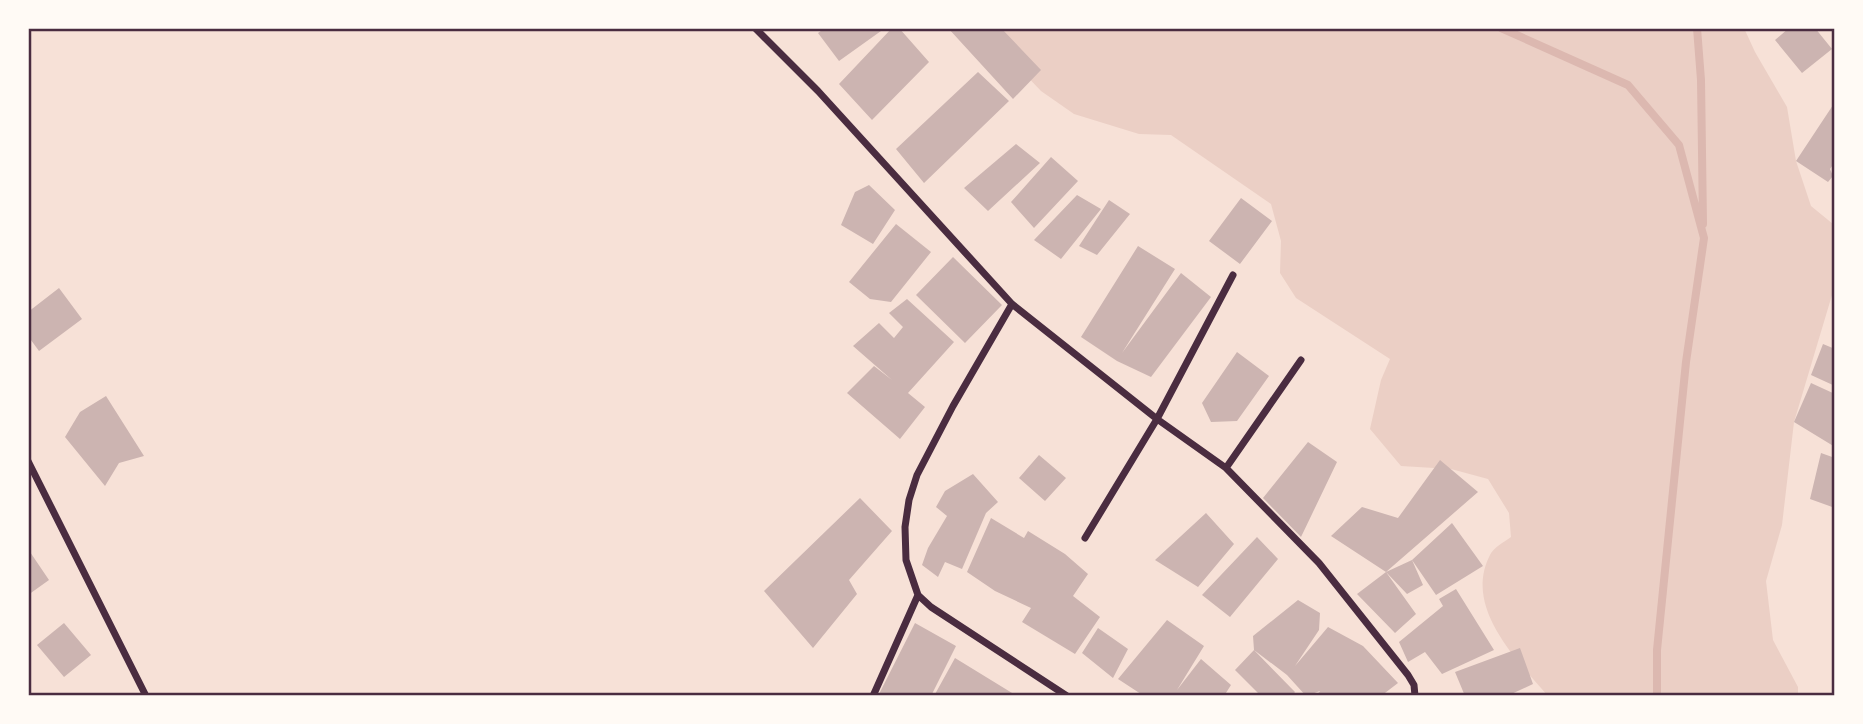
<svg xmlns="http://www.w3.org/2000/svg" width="1863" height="724" font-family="Poppins,sans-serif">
<rect width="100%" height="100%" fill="#f7e1d7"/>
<path fill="#ebcfc5" d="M981 28H1744L1755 52 1787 107 1796 161 1811 206 1833 224 1835 285 1794 422 1782 525 1766 581 1773 640 1798 687V696H1548C1516 659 1463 607 1490 555 1493 548 1504 542 1511 537L1509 513 1488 479 1451 469 1401 466 1370 429 1381 380 1390 359 1296 298 1280 273 1281 241 1271 204 1171 135 1139 134 1074 114 1041 91Z"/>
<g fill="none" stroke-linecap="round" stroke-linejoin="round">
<path stroke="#dcb8b0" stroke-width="8" d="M1501 28 1628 85 1679 145 1704 238 1686 362 1657 650V696
M1697 28 1701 80 1703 224"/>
</g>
<path fill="#ccb4b1" d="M825 28H879L881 31 839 61 818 33Z
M892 28H899L929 62 872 120 839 84Z
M948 28H1001L1041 70 1013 99Z
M1789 28H1815L1832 49 1802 73 1775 40Z
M978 72 1009 101 924 183 896 149Z
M1835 102V162L1830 169 1833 176 1828 182 1796 161Z
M1016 144 1040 163 988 211 964 188Z
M1051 157 1078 181 1034 228 1011 202Z
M869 185 895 210 873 244 841 225 855 192Z
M1077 195 1101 209 1061 259 1034 240Z
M1241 198 1272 221 1240 264 1209 241Z
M1109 200 1130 214 1097 255 1079 246Z
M896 224 931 252 891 302 870 299 849 282Z
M1138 246 1175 269 1122 353 1181 273 1211 297 1151 377 1117 361 1081 337Z
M953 257 1002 305 965 343 916 295Z
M59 288 82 319 39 351 28 336V312Z
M907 299 954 342 908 393 925 407 900 439 847 393 874 366 892 380 853 346 879 323 894 338 903 327 889 313Z
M1823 344 1835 349V386L1811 375Z
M1237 352 1269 376 1237 421 1211 422 1202 403Z
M1811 383 1835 394V447L1794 422Z
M106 396 144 456 119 463 105 486 65 437 80 412Z
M1308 442 1337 462 1301 537 1263 498Z
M1821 453 1835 458V508L1810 499Z
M1039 455 1066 478 1045 501 1019 478Z
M1440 460 1478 492 1386 572 1331 536 1362 507 1398 518Z
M973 474 998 502 986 513 962 569 945 562 938 577 922 565 928 548 947 516 936 507 945 491Z
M860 498 892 531 849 580 857 594 813 648 764 591Z
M1206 513 1234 544 1198 587 1155 560Z
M991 518 1024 538 1028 531 1065 554 1088 574 1073 596 1100 617 1075 654 1022 622 1031 608 995 591 967 572Z
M1452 523 1483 566 1436 595 1412 560Z
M1257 537 1278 559 1230 617 1202 595Z
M28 549 49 580 28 595Z
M1412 560 1423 585 1407 594 1386 572 1416 614 1395 633 1357 594 1386 572Z
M1456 589 1494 650 1442 674 1425 652 1408 662 1399 642 1443 606 1439 599Z
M1298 600 1320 613 1319 630 1295 666 1328 627 1363 646 1398 683 1381 696H1316L1320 691 1306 696 1287 675 1254 650 1253 636Z
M1167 620 1204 646 1177 690 1201 659 1231 685 1224 696H1179L1175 693 1173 696H1144L1118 679Z
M64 623 91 655 64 677 37 645Z
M915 623 956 646 931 696H878Z
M1098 628 1128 649 1113 678 1082 653Z
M1520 648 1533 684 1507 696H1465L1455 672Z
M1254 650 1295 692 1292 696H1261L1235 670Z
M955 658 1017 696H934Z"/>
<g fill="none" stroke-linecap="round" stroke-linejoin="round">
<path stroke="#4a2c40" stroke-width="7" d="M755 28 818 91 1012 304 1157 419 1226 468 1319 563 1408 675 1414 685 1415 696
M1012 304 953 406 917 475 909 500 905 527 906 560 918 595 931 607 1067 696
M28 461 146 696
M1226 468 1301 360
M1085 538 1157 419 1233 275
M873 696 918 595"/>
</g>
<rect width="1863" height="724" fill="none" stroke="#fffaf5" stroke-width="60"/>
<rect x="30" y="30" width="1803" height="664" fill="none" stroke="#4a2c40" stroke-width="2.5"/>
</svg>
